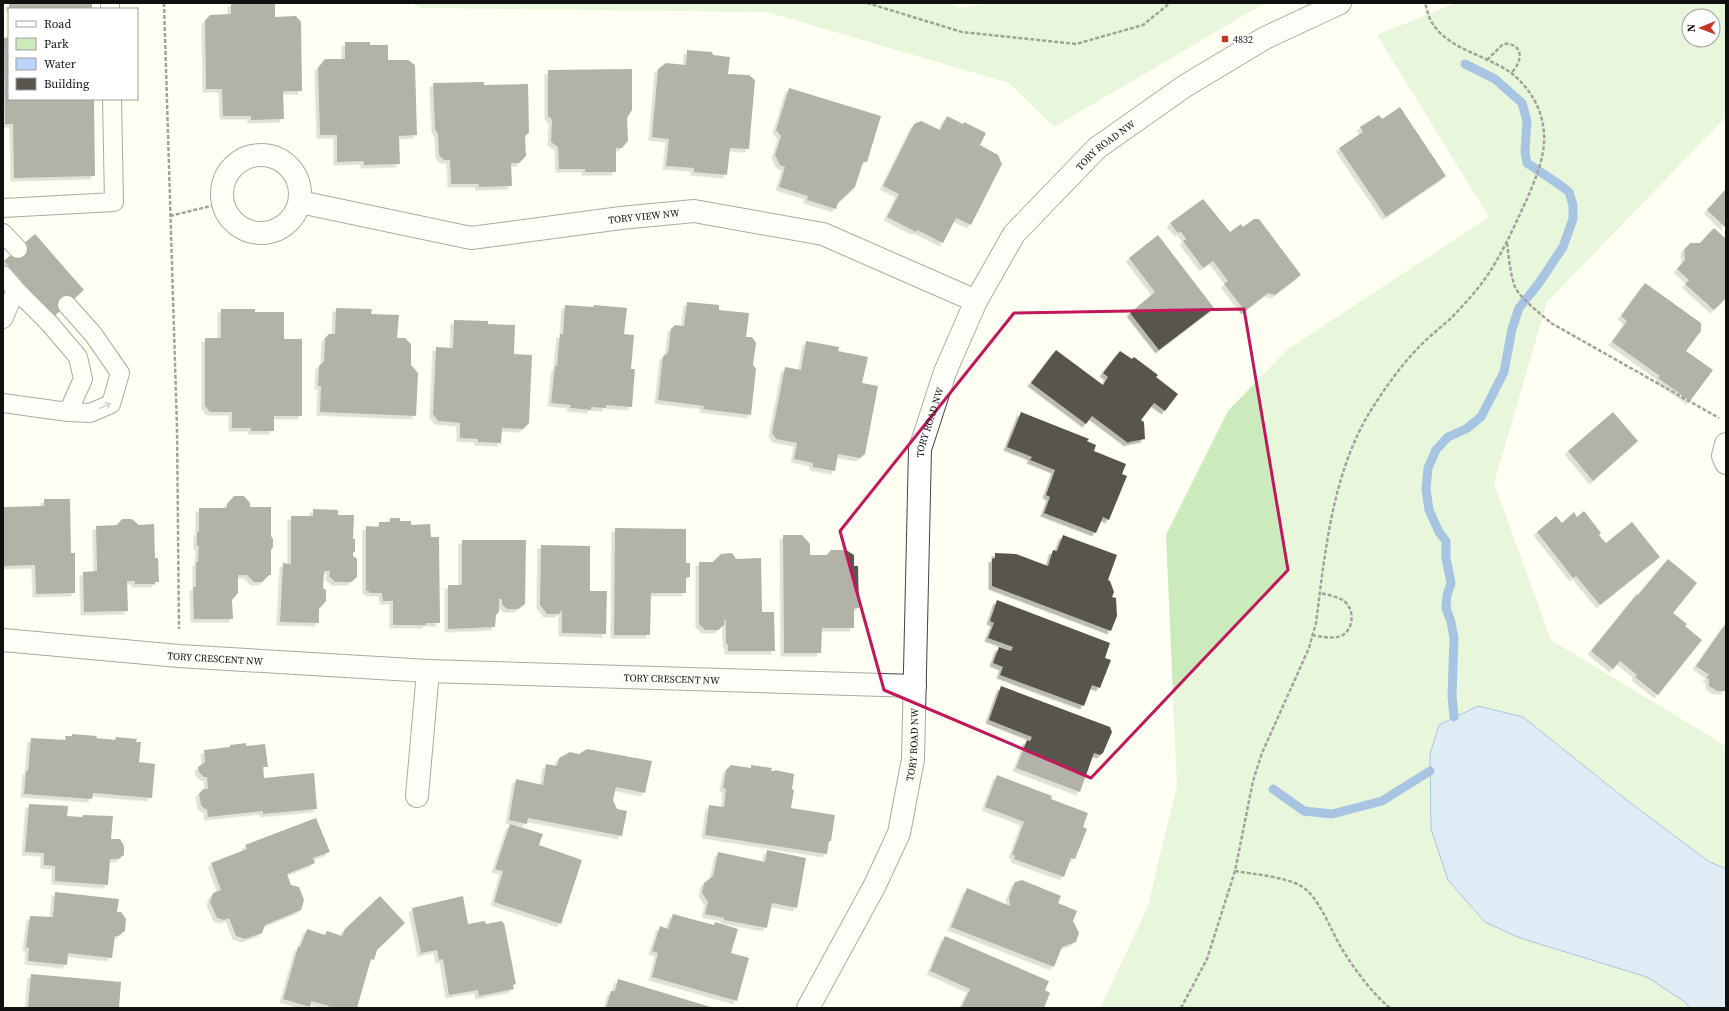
<svg xmlns="http://www.w3.org/2000/svg" width="1729" height="1011" font-family="'Source Serif 4',serif">
<defs>
<filter id="shadow"><feDropShadow dx="-3.5" dy="3.5" stdDeviation="0" flood-color="#0004"/></filter>
</defs>
<rect width="100%" height="100%" fill="#fffff4"/>
<path fill="#ccebbc" fill-rule="evenodd" d="M411 3H948L960 8 989 3H1265L1054 127 1009 83 767 12 421 8Z
M1456 3H1726V117L1547 302 1494 483 1551 640 1726 746V1008H1100L1147 909 1177 786 1166 535 1228 411 1288 349 1489 217 1377 35ZM1689 16H1713V40H1689Z"/>
<path fill="#b8d5f7" stroke="#3f7dce" d="M1478 706 1523 717 1628 801 1708 861 1726 869V1008H1690L1685 1002 1647 977 1520 938 1485 922 1448 880 1431 829 1430 754 1439 725Z"/>
<g fill="none" stroke-linecap="round" stroke-linejoin="round">
<path stroke="#3f7dce" stroke-width="9" d="M1454 717 1452 696 1454 638 1451 622 1446 608 1447 595 1451 583 1446 558V541L1439 532 1429 510 1426 489 1428 468 1436 450 1448 437 1466 429 1481 417 1504 372 1512 329 1519 308 1539 283 1563 247 1573 219V205L1569 192 1560 185 1527 163 1525 152 1527 121 1522 103 1495 79 1465 64
M1273 789 1304 811 1332 814 1382 801 1430 771"/>
</g>
<path fill="#59544d" filter="url(#shadow)" d="M9 3H92V9H9Z
M231 3H275V17L296 16 301 22 302 91H283L284 119 251 120V116H223L222 89H206L205 21 210 15 231 14Z
M9 37V99H94L95 176 14 178 13 124H5L4 38Z
M345 42H370V45H388V60H408L415 65 417 135 399 136 400 164 364 165V161L337 162V135H320L318 68 325 59H345Z
M687 50 712 52 713 55 730 57 728 74 749 75 755 80 749 149 730 148 727 175 694 172V168L666 166 669 139 652 137 658 69 666 63 686 65Z
M632 69V110L627 118 628 141 622 148H616V172H585V169H559L558 147 551 142 552 120 548 116V70Z
M484 82V85L528 84 529 133 525 136 526 156 519 163H511L512 186 479 187V184H451L450 160H444L439 155 438 134 435 129 433 83Z
M789 88 881 116 867 162H863L855 187 838 203 836 209 807 200 808 196 779 187 785 167 780 165 775 155 781 136 776 130Z
M1400 107 1446 176 1386 217 1339 148 1363 132 1360 127 1379 115 1382 119Z
M947 116 963 124 964 122 986 133 980 145 998 155 1002 164 971 225 956 218 943 243 917 230 916 232 887 217 899 194 883 186 914 124 921 121 940 130Z
M1725 190 1726 191V228L1707 210Z
M1203 199 1230 232 1241 224 1243 227 1254 219H1259L1301 275 1275 295 1268 293 1245 311 1224 284 1228 281 1213 261 1203 268 1183 241 1186 239 1181 232 1178 233 1170 223Z
M1714 228 1726 239V298L1714 310 1685 284 1689 280 1677 269 1685 260 1684 250 1690 243H1700Z
M35 234 84 290 53 317 4 261Z
M1158 235 1214 308 1159 350 1130 313 1155 292 1129 258Z
M1645 283 1701 323V331L1686 351 1713 370 1690 401 1658 378 1660 376 1612 342 1627 321 1621 316Z
M687 302 719 305V310L749 313 746 337H752L756 343 753 365 756 369 751 415 703 409 704 406 658 400 663 356 668 353 671 329 675 325 684 326Z
M565 305 593 307 594 305 627 308 624 334 634 335 631 369H635L632 407 606 405V408L591 407V410L570 408 571 405 551 403 555 366H557L560 334H563Z
M336 308 372 309 371 314 399 315 397 338H405L411 344V365L418 373 416 416 320 412 321 386H318L319 366 324 361 325 338 329 334H335Z
M221 309H255V312H284V339H302V416H274V431H251V428H232V412H210L205 406V338H221Z
M454 320 488 321V324L515 325 514 354 532 355 529 423 523 429 502 428 501 443 478 442V439L460 438V423L438 421 433 414 436 347 453 348Z
M806 341 839 347 838 351 868 357 862 383 878 386 865 454 860 458 838 454 835 471 813 467V463L794 459 797 443 776 439 772 433 785 367 801 370Z
M1056 350 1103 385 1108 377 1103 373 1120 351 1132 359 1134 357 1158 375 1156 377 1178 394 1165 411 1154 403 1141 420 1144 422 1145 439 1129 442 1128 443 1092 416 1086 424 1031 383Z
M1021 412 1089 439 1087 441 1096 445 1094 451 1126 464 1122 474 1127 476 1109 520 1103 517 1096 533 1044 513 1050 497 1046 495 1055 470 1030 460 1032 457 1007 447Z
M1613 412 1638 441 1593 481 1568 451Z
M234 496H244L250 503V507H271V536L273 539V547L271 550V575H269L262 582H254L247 575H238V593L232 600 233 619H194L193 587H196V562H198L199 546H197V532H199V508H227V504Z
M44 499H70L71 553H75V593L36 594 35 565 3 566V507L44 506Z
M313 509 338 510V515H354L353 539H355V552H353V556L357 559V577L351 582H335L329 576 330 571H324L323 588 326 590V601L319 609V623L280 622 283 563 291 564V516H313Z
M1584 511 1601 533 1599 535 1606 543 1632 522 1660 557 1600 605 1576 576 1573 578 1537 532 1556 516 1562 523 1574 512 1577 517Z
M390 518H400V521H411V525L430 524 431 537H439L440 623H426V625H393V601H383L382 593H369V591H366V526L379 527V522H390Z
M122 519H132L139 525 154 524 155 558H158L159 582H155V584H135V581H127L128 611 84 612 83 572 97 571 96 526 117 525Z
M615 528 686 529V563H690V577L686 578V593H651L650 635H614Z
M783 535H802L810 544V555H827L831 550H846L854 555V566H858L859 608 854 609V628H822L821 653H784Z
M1063 535 1117 555 1108 580 1110 581 1114 592 1112 597 1116 598 1117 616 1111 631 992 586V559L995 558V553L1016 554 1048 566 1053 550 1057 551Z
M462 540H526L525 604 518 609H507L502 604V599H499V612L496 615 495 627 448 629V585H462Z
M541 545 590 546V591H607L606 634 562 633V610L559 614H547L540 605Z
M732 553 736 559 761 558 762 612H774L775 651H728V645L726 644V620H724L725 624 718 630H705L699 624V562H713L721 554Z
M1668 559 1697 583 1673 613 1687 624 1685 626 1702 640 1658 695 1635 677 1637 675 1620 661 1613 669 1591 651 1637 594 1638 595Z
M997 600 1110 643 1105 658 1111 660 1100 688 1092 685 1084 706 1000 675 1003 667 993 663 999 647 1011 651 1013 647 988 638 994 623 990 621Z
M1726 623V689L1725 691H1717L1709 686V679L1706 678 1709 675 1696 666Z
M1001 686 1110 727 1112 732 1103 753 1100 755 1094 753 1080 792 1016 768 1027 740 1030 741 1032 737 989 720Z
M72 734 97 736 96 738 115 740 116 737 137 739 136 742H141L139 762 155 764 152 798 93 793 92 799 24 794 26 771H28L31 738 66 740 65 736H72Z
M246 743V746L265 744 268 767H263L264 778 314 773 317 809 263 814V811L208 817 207 809H205L201 805 199 794 203 789H208L207 777H204L199 772 198 767 205 762 204 750 230 747V745Z
M587 749 652 761 645 793 616 787 613 800 617 809 627 811 622 836 528 818 527 824 509 820 516 779 543 785 546 764 557 766 559 758 570 752 579 754Z
M731 765 751 768V765L772 768 771 771H775V770L794 774 792 789 794 790 791 808 835 815 831 841H829L827 854 705 835 709 805 724 807 726 789 723 788 726 770Z
M997 775 1052 796 1051 799 1088 813 1083 827 1087 829 1075 859 1071 858 1064 877 1014 859 1015 856 1012 854 1024 822 985 807Z
M29 804 68 806 67 816 82 817 83 815 113 816 111 839H120L124 846V855L118 859H110L108 885 55 881V866L44 865V853L25 852Z
M316 818 330 852 313 858 315 863 287 874 291 885 299 887 304 900 301 910 265 925 262 933 245 939 236 936 229 918 224 920 217 918 210 902 213 893 221 890 211 863 247 849 245 845Z
M510 824 543 834 539 845 582 860 561 924 494 902 503 871 495 869Z
M767 850 806 858 797 908 772 903 767 928 724 920V918L705 914 708 902 702 893 704 883 713 876 718 852 765 862Z
M1022 880 1061 896 1058 903 1077 911 1073 921 1079 933 1076 942 1062 947 1054 967 951 927 967 888 1010 906 1009 897 1015 882Z
M55 892 119 899 117 912H121L126 919 125 931 118 936H115L112 958 68 953 67 965 28 961 29 948 26 947 30 916 53 917Z
M380 896 405 923 377 950 374 960 371 959 357 1008H328L329 1006 311 1001 310 1007 283 999 298 947H300L307 929 325 935 327 931 342 936 345 929Z
M463 896 468 924 485 921 486 924 502 921 503 923H504L516 984 513 985 514 989 479 996 478 990 449 995 443 959 439 960 437 950 421 953 412 908Z
M673 914 714 925 715 922 738 929 731 953 749 958 737 1001 652 977 658 953 652 951 660 926 668 929Z
M945 936 1049 981 1045 990 1050 993 1044 1008H961L970 989 930 971Z
M31 974 121 982 119 1008H28Z
M618 979 714 1008H606L611 991H615Z"/>
<g fill="none" stroke-linecap="round" stroke-linejoin="round">
<defs>
<path id="service" d="M110 3V9
M3 208 114 202 112 99
M3 233 18 249
M3 275 16 290 3 319
M16 290 50 324 78 357 83 379 68 412
M3 403 68 412 90 413 111 404 120 373 93 334 67 305"/>
<g id="minor">
<circle cx="261" cy="194" r="39"/>
<path id="s1" d="M300 202 471 238 621 218 694 211 823 234 976 301"/>
<path d="M1726 444 1723 456 1726 463"/>
<path id="s2" d="M3 640 179 656 428 671 915 686"/>
<path d="M417 796 428 671"/>
</g>
<g id="tertiary">
<path id="s3" d="M808 1008 875 885 899 833 913 759 920 449 945 372 976 301 1014 234 1097 148 1185 86 1265 38 1340 3"/>
</g>
</defs>
<use href="#service" stroke="#434343" stroke-width="20"/>
<use href="#minor" stroke="#434343" stroke-width="24"/>
<use href="#tertiary" stroke="#434343" stroke-width="24"/>
<path stroke="#323232" stroke-width="2.5" stroke-dasharray="4 2" stroke-linecap="butt" d="M164 3 177 428 179 629
M867 3 962 32 1076 44 1143 25 1170 3
M1487 60 1503 44C1523 42 1524 61 1511 73
M170 216 223 203
M1507 243C1509 258 1510 273 1515 287 1519 297 1542 315 1551 323L1719 418
M1312 635C1322 637 1331 639 1341 636 1354 630 1355 609 1344 601 1337 596 1328 595 1320 593
M1235 871C1253 874 1286 877 1301 886 1319 896 1331 931 1342 949 1355 970 1371 992 1390 1008
M1181 1008 1207 959 1235 871 1253 781 1262 753 1309 648 1316 623C1325 552 1332 477 1368 415 1382 392 1399 368 1417 349 1427 338 1439 329 1450 319 1460 309 1469 299 1478 288 1499 262 1512 231 1526 201 1536 178 1548 151 1543 125 1539 100 1521 76 1498 65 1476 53 1444 45 1431 21 1428 15 1427 9 1425 3"/>
<use href="#service" stroke="#fff" stroke-width="18"/>
<use href="#minor" stroke="#fff" stroke-width="22"/>
<use href="#tertiary" stroke="#fff" stroke-width="22"/>
</g>
<defs><path id="oneway-shaft" d="M-6 0H5M1.5-3L5.5 0L1.5 3" fill="none" stroke-width="1.6" stroke-linecap="round" stroke-linejoin="round"/></defs>
<use stroke="#9f9f9f" href="#oneway-shaft" transform="translate(105 406) rotate(-25)"/>
<path d="M0 0H1729V1011H0ZM1244 309 1288 570 1091 778 884 690 840 531 1014 313Z" fill="#fffff4" fill-opacity=".55" fill-rule="evenodd"/>
<path fill="none" stroke="#c2185b" stroke-width="3" stroke-linejoin="round" d="M1244 309 1288 570 1091 778 884 690 840 531 1014 313Z"/>
<rect fill="#c33926" stroke="#fff" stroke-width="1.5" x="1221" y="35" width="8" height="8" rx="2"/>
<g text-anchor="middle" dominant-baseline="central" stroke-width="4" stroke-linejoin="round" paint-order="stroke">
<g font-size="10" fill="#101010" stroke="#fff" text-anchor="start">
<text x="1233" y="39">4832</text>
</g>
<g font-size="10" fill="#101010" stroke="#fff">
<text stroke="none"><textPath href="#s3" startOffset="946">TORY ROAD NW</textPath></text>
<text stroke="none"><textPath href="#s1" startOffset="349">TORY VIEW NW</textPath></text>
<text stroke="none"><textPath href="#s3" startOffset="611">TORY ROAD NW</textPath></text>
<text stroke="none"><textPath href="#s2" startOffset="213">TORY CRESCENT NW</textPath></text>
<text stroke="none"><textPath href="#s2" startOffset="670">TORY CRESCENT NW</textPath></text>
<text stroke="none"><textPath href="#s3" startOffset="287">TORY ROAD NW</textPath></text>
</g>
</g>
<rect width="1729" height="1011" fill="none" stroke="#101010" stroke-width="8"/>
<rect x="8" y="8" width="130" height="92" fill="#ffffff" stroke="#9f9f9f"/>
<rect x="16" y="21" width="20" height="6" fill="#ffffff" stroke="#9f9f9f"/>
<text x="44" y="28" font-size="12" fill="#101010">Road</text>
<rect x="16" y="38" width="20" height="12" fill="#ccebbc" stroke="#9f9f9f"/>
<text x="44" y="48" font-size="12" fill="#101010">Park</text>
<rect x="16" y="58" width="20" height="12" fill="#b8d5f7" stroke="#9f9f9f"/>
<text x="44" y="68" font-size="12" fill="#101010">Water</text>
<rect x="16" y="78" width="20" height="12" fill="#59544d" stroke="#9f9f9f"/>
<text x="44" y="88" font-size="12" fill="#101010">Building</text>
<g transform="translate(1701 28) rotate(269)"><circle r="19" fill="#ffffff" stroke="#9f9f9f"/>
<path d="M0-3L7 15L0 10L-7 15Z" fill="#c33926"/>
<text y="-6" font-size="11" font-weight="bold" text-anchor="middle" fill="#101010">N</text>
</g>
</svg>
